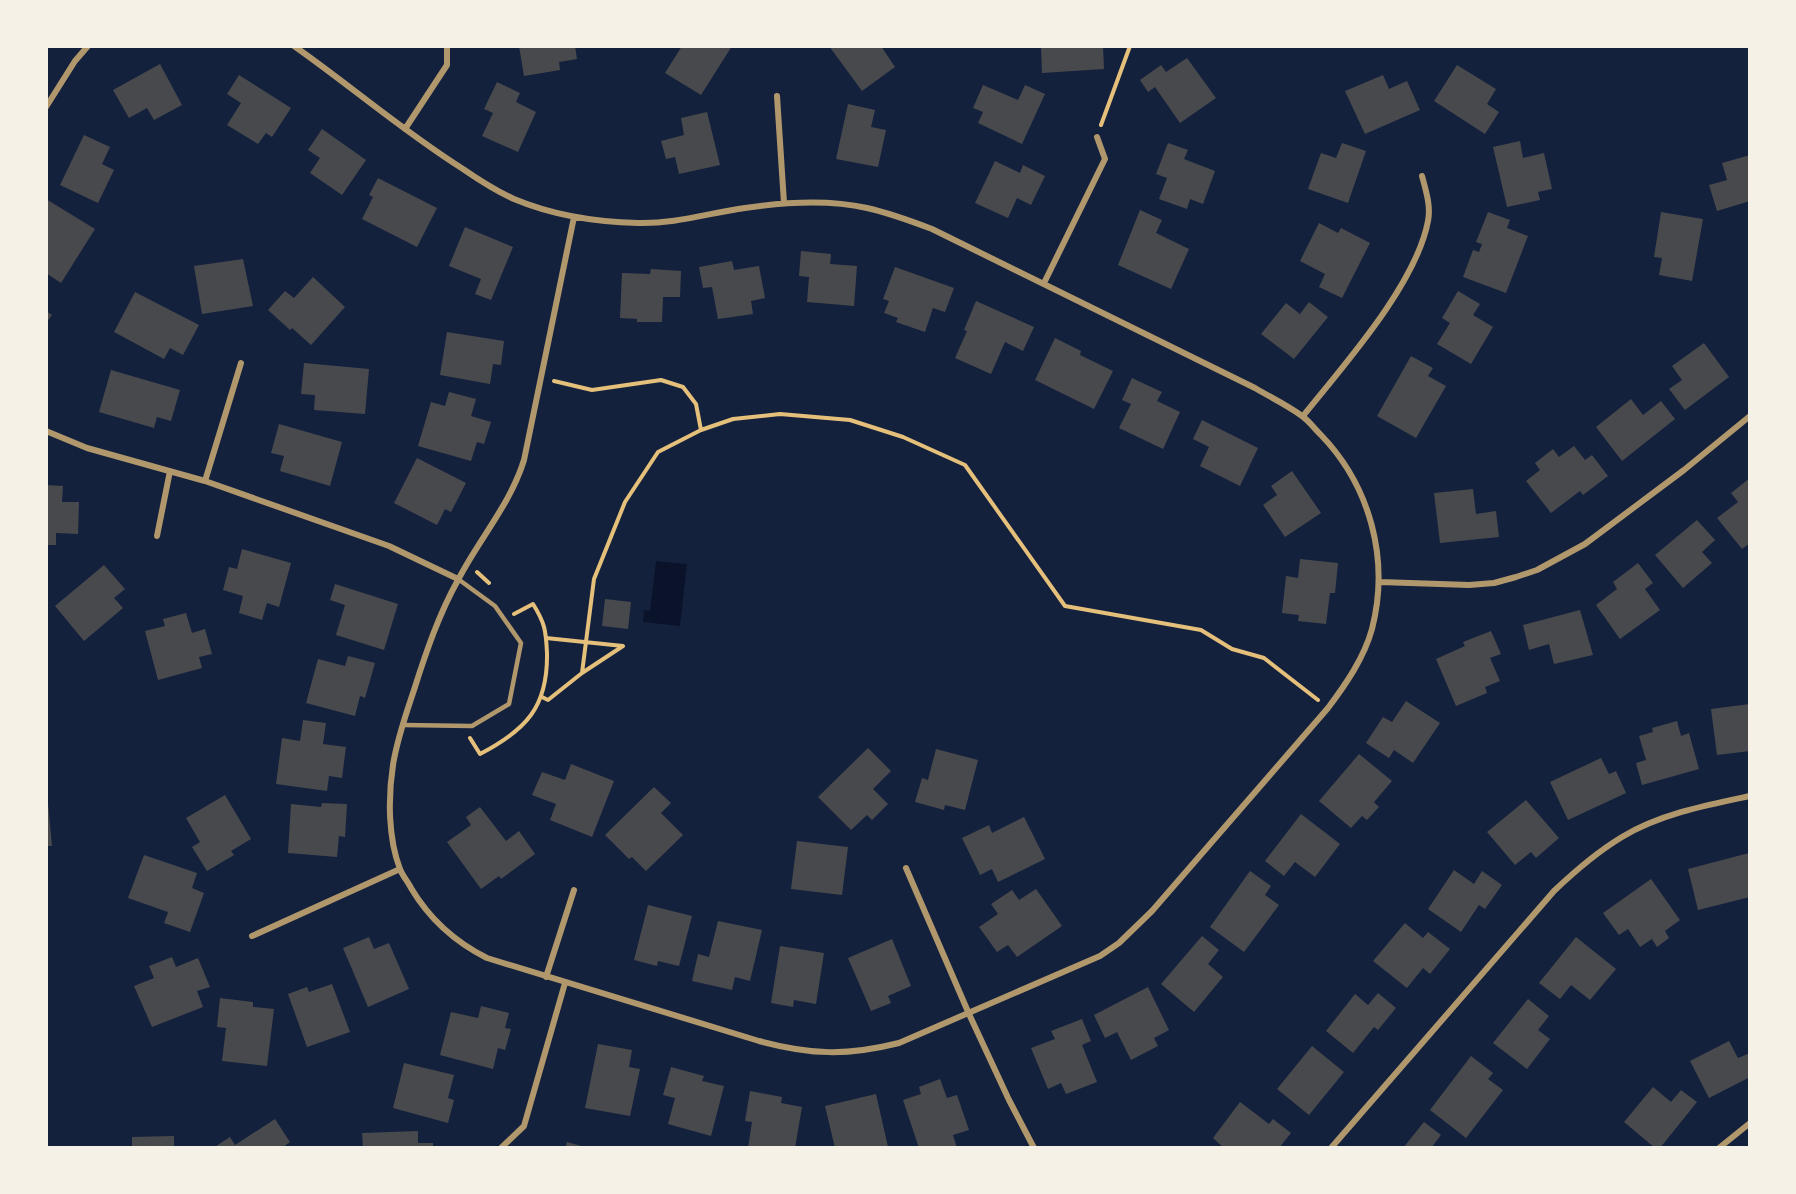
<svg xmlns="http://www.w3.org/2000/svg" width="1796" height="1194" font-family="'Archivo Narrow',sans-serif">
<rect width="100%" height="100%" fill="#14213d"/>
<path fill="#0b132b" d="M656 561 687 564 680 626 643 622 644 610 650 611Z"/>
<path fill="#48494c" d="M519 46H575L577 59 559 62 560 70 524 76Z
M682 46H732L701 95 665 73Z
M829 46H881L895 67 862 91Z
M1041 46H1103L1104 69 1042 73Z
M1187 58 1216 98 1180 123 1155 87 1148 92 1140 80 1161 65 1166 72Z
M160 64 182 105 154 120 147 108 129 118 113 90Z
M1457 65 1496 89 1487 104 1499 112 1485 134 1434 101Z
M239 75 291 108 272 137 266 133 258 144 227 125 241 103 227 94Z
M1383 75 1389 89 1407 81 1420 110 1365 134 1345 91Z
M497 82 520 93 516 102 536 112 518 152 482 136 493 113 484 109Z
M983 85 1018 100 1025 85 1045 94 1022 144 978 123 983 112 973 108Z
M848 104 875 110 871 127 886 130 878 167 836 159Z
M707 112 720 165 679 174 675 157 666 159 661 141 684 135 681 118Z
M322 129 366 160 342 195 310 173 320 158 308 150Z
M84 135 110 147 102 164 114 170 98 203 60 185Z
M1520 141 1523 158 1544 153 1552 189 1538 192 1540 200 1507 207 1493 147Z
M1168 143 1188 150 1184 159 1215 171 1203 204 1190 199 1187 209 1159 199 1167 178 1156 174Z
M1342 143 1366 151 1348 203 1308 189 1321 153 1336 158Z
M1750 155V201L1717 211 1709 185 1727 180 1722 163Z
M995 161 1020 173 1023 165 1045 176 1031 205 1017 198 1008 218 975 203Z
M378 178 437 208 417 247 362 219 373 197 369 195Z
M46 199 95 229 61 283 46 273Z
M1140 210 1162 220 1156 233 1189 249 1171 289 1118 265Z
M1488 212 1510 220 1507 228 1528 236 1506 293 1463 277 1473 250 1479 252 1482 244 1476 242Z
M1661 212 1703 219 1692 281 1659 275 1662 258 1654 257Z
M1319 223 1338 233 1341 228 1370 243 1342 298 1319 287 1325 274 1300 261Z
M465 227 513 247 491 300 475 294 481 279 449 266Z
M801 251 831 254 830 264 857 266 854 306 807 302 809 277 799 276Z
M243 259 253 306 202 314 194 266Z
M732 261 734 270 759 266 765 298 751 301 753 314 718 319 712 287 703 288 699 267Z
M895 267 954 288 945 312 933 308 925 332 896 322 898 318 884 313 889 301 883 299Z
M651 269 681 271 680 297H663L662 322H637V319L620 318 622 273 650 274Z
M313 277 345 307 311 345 292 328 290 330 268 310 285 291 294 298Z
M1458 291 1480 304 1473 315 1493 327 1471 364 1437 344 1450 323 1442 318Z
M135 292 199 325 183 355 170 348 164 359 114 332Z
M976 301 1034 327 1023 351 1005 342 991 374 955 358 967 331 964 330Z
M1309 302 1328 317 1294 359 1261 334 1286 303 1300 314Z
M46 311 52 315 46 323Z
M447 332 504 341 501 365 493 364 490 384 440 375Z
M1055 338 1081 351 1080 355 1113 371 1094 409 1035 380Z
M1704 343 1729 377 1685 410 1669 389 1682 380 1672 366Z
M1411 356 1433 368 1428 376 1446 386 1416 438 1377 416Z
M304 363 369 369 365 414 314 410 315 395 301 394Z
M111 370 180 390 171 421 157 417 154 428 99 412Z
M1132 378 1162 392 1157 401 1180 412 1163 449 1119 428 1131 404 1122 400Z
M449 392 476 399 471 416 491 422 484 444 477 442 471 461 418 446 431 402 445 406Z
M1631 399 1643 415 1661 401 1675 419 1622 461 1596 427Z
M1202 420 1258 448 1240 486 1200 466 1209 447 1193 439Z
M279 424 342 442 330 486 280 471 284 456 271 453Z
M1574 446 1585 460 1592 455 1608 476 1583 495 1580 491 1551 513 1526 481 1540 470 1535 463 1553 449 1559 457Z
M417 458 466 483 451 512 445 509 437 525 394 503Z
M1292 471 1321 513 1285 537 1263 505 1277 495 1271 486Z
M1750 478V543L1742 549 1717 518 1738 502 1731 493Z
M46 485 63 486 62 502H79L78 534 56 533V545H46Z
M1473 489 1476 514 1496 511 1499 537 1440 543 1434 493Z
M1697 520 1715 540 1702 552 1712 563 1683 588 1655 555Z
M242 549 291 563 279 607 267 603 262 620 239 613 243 596 223 590 229 567 237 569Z
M1300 559 1338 563 1335 593H1330L1326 624 1298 621 1299 615 1282 613 1286 576 1298 578Z
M1638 563 1653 583 1645 589 1660 610 1620 639 1596 605 1617 589 1613 582Z
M104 565 125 589 114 598 123 608 84 641 55 606Z
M335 584 398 604 384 650 336 635 345 605 330 600Z
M605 599 631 602 628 629 602 626Z
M1580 610 1593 655 1554 664 1549 644 1529 650 1523 625Z
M186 613 192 633 205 629 212 654 199 657 202 668 158 680 145 631 165 626 163 619Z
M1491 631 1501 654 1490 658 1500 681 1485 687 1487 693 1456 706 1436 659 1465 646 1463 642Z
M348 656 375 663 365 698 360 696 355 716 306 703 318 659 345 666Z
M1406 701 1440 723 1413 763 1394 750 1389 758 1366 743 1383 717 1392 722Z
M1750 704V751L1717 755 1711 709Z
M303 720 326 723 323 744 346 747 342 778 329 776 327 791 276 784 282 738 300 741Z
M1677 721 1681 736 1689 733 1699 769 1642 785 1636 763 1646 760 1639 736 1653 732 1652 728Z
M868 748 891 771 873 789 888 804 872 820 867 815 851 830 818 797Z
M936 749 978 760 965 810 945 805 944 810 915 802 922 778 928 780Z
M1359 754 1392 781 1374 802 1379 807 1367 820 1362 816 1351 828 1319 801Z
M1601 758 1609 774 1616 771 1626 793 1568 820 1550 782Z
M571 764 614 781 592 837 550 820 556 804 532 795 542 772 565 780Z
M654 787 671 803 661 813 683 835 646 871 632 857 629 859 605 835Z
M225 795 251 839 231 851 234 855 207 871 192 847 200 842 186 818Z
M1526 800 1559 838 1536 858 1531 852 1515 865 1487 832Z
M48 803 52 846H46V804Z
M322 803 347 804 345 837 339 836 337 857 288 853 291 804 321 807Z
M480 807 506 841 519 831 535 854 501 879 499 876 481 889 447 842 471 825 466 817Z
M1301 814 1340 844 1315 877 1295 862 1284 876 1265 861Z
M1024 817 1045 859 998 882 992 869 980 875 962 838 989 825 992 833Z
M797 841 848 847 842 895 791 889Z
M1749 853 1750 897 1698 910 1688 869Z
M144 855 197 873 192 888 204 893 190 932 164 923 168 912 128 898Z
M1454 870 1474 884 1482 871 1502 885 1485 909 1479 905 1461 932 1428 909Z
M1250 871 1271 886 1265 895 1279 905 1244 952 1210 927Z
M1651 879 1680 920 1665 931 1669 938 1657 947 1652 939 1640 947 1628 929 1619 935 1603 913Z
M1036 889 1062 926 1017 957 1008 945 997 952 979 927 998 914 991 904 1012 890 1019 900Z
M648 905 692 916 679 966 658 961 657 966 634 960Z
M718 921 762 930 750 981 735 977 732 990 692 981 698 954 709 957Z
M1405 923 1423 938 1428 932 1450 949 1430 974 1423 968 1407 988 1373 961Z
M1202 936 1219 950 1208 964 1223 977 1194 1012 1161 984Z
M369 937 374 949 389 943 409 989 368 1007 343 948Z
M1576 937 1616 969 1590 1000 1571 985 1560 999 1539 983Z
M892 939 911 986 888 996 891 1003 871 1011 848 958Z
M780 946 824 953 816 1004 794 1000 793 1007 771 1003Z
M172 957 176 967 198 958 210 987 197 991 203 1007 152 1027 134 986 154 978 149 966Z
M332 984 350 1032 307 1047 288 994 307 987 309 992Z
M1148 987 1169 1030 1154 1038 1158 1046 1131 1060 1117 1032 1105 1038 1094 1015Z
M1378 993 1396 1008 1378 1030 1374 1027 1353 1053 1326 1031 1355 994 1368 1005Z
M220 998 253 1002V1007L274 1009 267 1066 222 1061 226 1028 217 1027Z
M1528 999 1549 1016 1538 1030 1550 1039 1527 1069 1493 1043Z
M481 1006 509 1013 505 1028 511 1029 505 1050 498 1048 493 1069 440 1055 451 1012 478 1018Z
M1082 1019 1091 1041 1082 1045 1097 1082 1066 1094 1061 1083 1048 1089 1031 1048 1055 1039 1051 1031Z
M1729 1041 1738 1058 1750 1053V1077L1709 1098 1690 1061Z
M598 1044 632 1050 629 1067 640 1069 630 1116 585 1108Z
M1312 1046 1344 1072 1309 1115 1277 1089Z
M1471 1056 1493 1073 1488 1079 1503 1090 1466 1138 1430 1110Z
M404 1063 454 1075 448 1098 454 1100 448 1123 393 1108Z
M671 1067 704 1076 702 1081 724 1086 711 1136 668 1124 675 1098 663 1095Z
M940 1079 947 1098 957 1095 969 1130 953 1135 957 1148H919L903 1100 921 1094 919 1087Z
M1653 1087 1671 1102 1681 1090 1697 1102 1660 1148H1655L1624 1122Z
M750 1091 782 1097 781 1103 802 1107 795 1148H748L752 1122 745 1121Z
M876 1094 888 1147 835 1148 825 1106Z
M1240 1102 1269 1124 1273 1119 1291 1133 1279 1148H1224L1213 1138Z
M275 1119 290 1142 282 1148H213L230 1137 235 1145Z
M1424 1122 1441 1135 1431 1148H1403Z
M418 1131V1143H433V1148H363L362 1133Z
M174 1136V1148H132V1137Z
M567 1142 585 1147V1148H565Z"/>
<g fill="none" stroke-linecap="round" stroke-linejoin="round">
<path stroke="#e5c07b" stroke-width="4" d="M1101 125 1130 46
M554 381 592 390 661 380 683 387 696 404 701 430
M477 572 489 583
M582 673 594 579 625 502 658 452 701 430 733 419 780 414 850 420 903 437 965 465 1065 606 1201 630 1232 649 1264 658 1318 700
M542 697 548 700 582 673 623 646 546 638
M470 738 480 754C526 730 548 707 547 653 546 631 545 623 533 604L514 614"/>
<path stroke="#b1986c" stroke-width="4.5" d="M403 725 472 726 509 704 521 643 495 606 458 579"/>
<path stroke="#b1986c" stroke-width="6" d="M294 46C351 86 404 132 463 169 479 180 496 191 514 199 552 215 596 222 638 223 675 224 709 213 745 208 785 202 827 199 867 208 889 213 911 221 932 229L1255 388C1270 397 1287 405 1302 416 1309 421 1315 429 1321 435 1370 486 1390 559 1372 629 1364 658 1346 684 1328 708L1152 911 1119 943 1100 956 899 1043C847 1056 811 1055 759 1041L487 958C455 942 430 920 411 888 408 882 402 875 400 869 388 838 388 797 393 765 397 739 406 714 414 690 426 652 439 614 458 580 479 539 510 505 524 460L574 217
M777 96 784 203
M46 107 75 61 88 46
M405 129 447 65V46
M1044 283 1105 159 1097 137
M1303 416C1343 366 1416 285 1428 221 1431 206 1426 191 1422 176
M46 431 87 448 205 481 389 546 458 579
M205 481 241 363
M157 536 170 471
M1380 582 1469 585 1494 583 1516 577 1537 570 1585 544 1684 470 1750 416
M906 868 969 1014 1009 1100 1034 1148
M252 936 400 869
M546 977 574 890
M501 1148 524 1126 565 983
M1331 1148 1554 891C1575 871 1597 852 1622 837 1660 814 1707 805 1750 796
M1719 1148 1750 1123"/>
</g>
<rect width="1796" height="1194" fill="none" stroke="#f6f1e7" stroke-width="96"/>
</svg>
